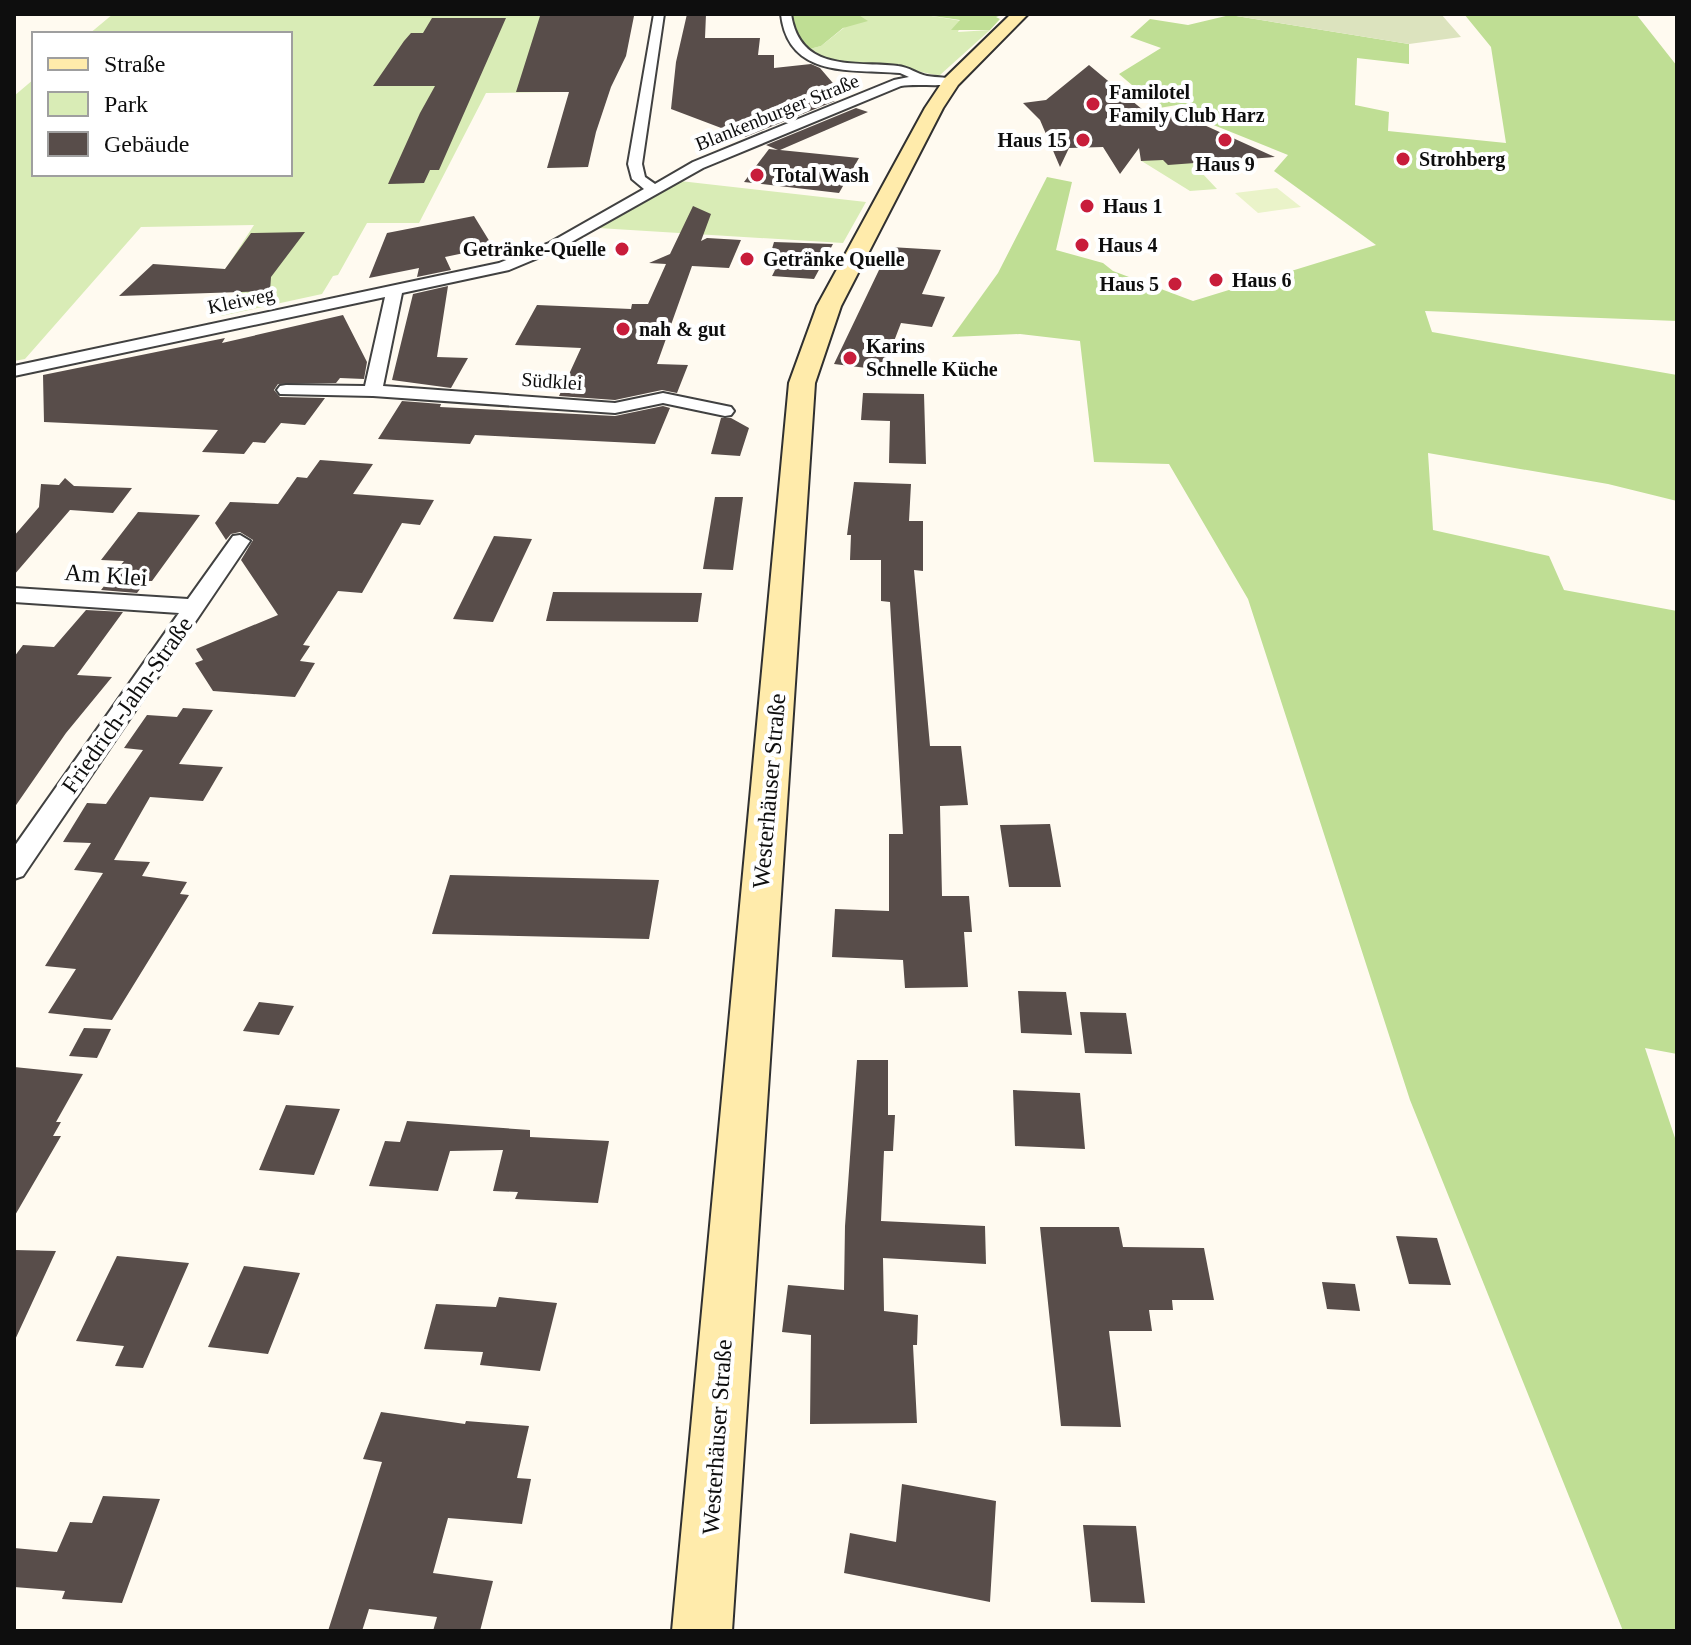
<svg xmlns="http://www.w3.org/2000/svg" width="1691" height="1645" font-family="'Times New Roman',serif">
<rect width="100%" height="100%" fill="#fffaf0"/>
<path fill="#d9ecb6" d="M113 14H586L558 92 486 93 419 223H367L338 275 333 276 322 294 221 316 248 283 217 282 254 225 141 227 25 359 14 361V96L34 79V174H290V34H89Z
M857 14H919L962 21 958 32 990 30 940 75C926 75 917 69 904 68 869 64 838 67 806 50L821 46 860 15Z
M1185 155 1217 189 1190 191 1140 160Z
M680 181 866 202 843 243 598 228Z"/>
<path fill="#bfde94" d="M793 14H857L868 21 843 28 821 46 806 50 802 47 791 19Z
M919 14H1005L996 17 1000 19 990 30H951L960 20Z
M1464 14H1636L1677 66V321L1425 311 1432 332 1677 375V501L1608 484 1428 453 1433 530 1549 556 1564 590 1677 611V1054L1645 1048 1677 1144V1631H1623L1410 1100 1248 599 1169 464 1094 462 1080 341 1020 334 952 337 998 273 1047 177 1072 182 1056 250 1103 263 1113 271 1193 301 1376 245 1274 171 1288 155 1211 124 1177 105 1159 108 1119 74 1161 48 1130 37 1150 19 1188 25 1230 15 1409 44V64L1357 58 1355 105 1389 112 1388 131 1506 143 1491 47Z"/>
<path fill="#dce3be" d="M1441 14 1461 37 1409 44 1230 15Z"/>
<path fill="#eaf3c9" d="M1277 188 1301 207 1258 213 1235 193Z"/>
<path fill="#584d4a" d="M687 14H706L705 38H760L758 55H774V68L811 64 820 68 838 89 821 96 835 101 745 137 671 109 676 62Z
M540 16H634L626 56 611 87 596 132 588 167 547 168 569 92H516Z
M432 18H506L439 170H430L424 183 388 184 420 113 435 86H373L404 41 411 33H423Z
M1089 65 1149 115 1171 110 1275 157 1168 165 1163 160 1141 161 1139 148 1120 174 1103 147 1069 148 1060 167 1040 120 1023 103 1046 100Z
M856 108 868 112 780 150 859 158 839 193 744 182 769 149 778 150 766 145Z
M693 206 711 214 701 241 707 238 741 240 729 268 692 266 657 364 688 365 677 393 662 390 615 400 559 396 581 348 515 345 537 305 631 309 632 304H648L666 264 649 263 670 254Z
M474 216 493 247 445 257 451 270 417 277 419 268 369 278 387 233Z
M305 232 271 277 270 291 119 296 153 264 225 269 251 233Z
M774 242 833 244 814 279 772 276 775 270 766 269Z
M890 247 941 250 922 294 945 297 932 327 901 323 883 370 834 364Z
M448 286 437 357 468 358 451 388 392 380 413 294Z
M343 315 367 362 364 379 340 378 336 383 278 384 274 390 280 397 325 398 305 425 281 423 265 443 253 442 244 454 202 452 218 430 44 422 43 375 225 338 222 343Z
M863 393 924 394 926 464 889 463 890 421 861 420Z
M402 401 441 404 440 407 615 416 663 406 670 408 655 444 475 435 470 444 378 439Z
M721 418H731L749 428 740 456 711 454Z
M320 460 373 464 353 494 434 500 420 525 402 523 362 593 338 591 303 645 310 646 300 661 315 663 295 697 213 691 195 663 203 660 196 649 278 615 241 560 253 540 240 532 231 534 226 540 215 523 230 502 278 504 297 477 307 478Z
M65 478 74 486 132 488 113 513 70 510 14 575V536L39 507 41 484 59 485Z
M854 482 911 484 909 521H923V571L914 570 930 746H961L968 805 940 806 942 896H969L972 932H964L968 987 905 988 903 960 832 957 835 909 889 911V834H903L890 602 881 601V560H850L851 535H847Z
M715 497H743L733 570 703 569Z
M138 512 200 515 152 581H146L137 593 101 590 124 561 101 560Z
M494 536 532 539 493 622 453 619Z
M553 592 702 593 698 622 546 621Z
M86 610 123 612 77 675 112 677 66 733 14 808V657L23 645 54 647Z
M183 708 213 710 179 764 223 767 203 801 150 797 114 860 150 862 142 876 187 882 180 894 189 895 112 1020 48 1013 76 969 45 966 103 873 74 870 91 843 63 842 87 803 106 804 143 750 124 748 147 715 177 717Z
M1050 824 1061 887H1009L1000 825Z
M450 875 659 880 649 939 432 934Z
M1018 991 1066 992 1072 1035 1021 1033Z
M259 1002 294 1006 279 1035 243 1031Z
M1080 1012 1126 1013 1132 1054 1085 1053Z
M84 1028 111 1029 97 1058 69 1056Z
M857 1060H888V1115H895L893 1151H884L881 1221 985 1226 986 1264 883 1258 884 1311 918 1315 917 1345H913L917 1423 810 1424 811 1335 782 1332 788 1285 844 1290 845 1226Z
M14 1067 83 1074 56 1122H61L53 1136H61L14 1217Z
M1013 1090 1080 1093 1085 1149 1015 1146Z
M286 1105 340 1109 314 1175 259 1170Z
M407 1121 530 1130V1137L609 1141 598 1203 515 1199 518 1192 493 1191 503 1150 450 1151 438 1191 369 1186 385 1141 400 1142Z
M1040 1227H1119L1123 1247 1204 1248 1214 1300H1172L1173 1310H1149L1152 1331H1109L1121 1427 1061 1426Z
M1396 1236 1437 1238 1451 1285 1409 1284Z
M14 1250 56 1251 14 1342Z
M117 1256 189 1263 143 1368 115 1366 124 1346 76 1341Z
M244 1266 300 1273 268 1354 208 1347Z
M1322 1282 1355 1284 1360 1311 1327 1309Z
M499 1297 557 1303 540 1371 480 1365 483 1352 424 1349 436 1304 496 1307Z
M381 1412 465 1424 466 1421 529 1426 517 1478 531 1479 522 1524 448 1518 433 1573 493 1581 480 1631H433L437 1617 369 1609 362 1631H328L382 1462 363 1459Z
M902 1484 996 1501 990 1602 844 1573 850 1533 896 1542Z
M103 1496 160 1499 122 1603 62 1599 65 1591 14 1587V1548L57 1552 70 1522 92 1523Z
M1083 1525 1136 1526 1145 1603 1091 1602Z"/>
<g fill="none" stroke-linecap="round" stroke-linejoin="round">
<defs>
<path id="street" d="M654 14H664L642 164 645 177 655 184 693 162 894 80 909 77 900 73C852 69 788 79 781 14H791C800 73 854 61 898 66 909 67 917 74 927 76 937 78 949 76 957 82 947 88 917 83 901 86L703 168 559 249 509 270 402 293 383 386 615 403 663 393 731 407 734 411 731 415 725 416 663 403 615 413 373 396 280 394 277 390 280 386 286 385 365 386 385 297 14 376V366L499 263 549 243 644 189 632 179 628 164Z
M240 535 250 541 23 876 14 879V847L179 613 14 602V588L188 599 233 536Z"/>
<path id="secondary" d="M1011 14H1028L958 85 943 108 841 306 815 383 732 1631H672L789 383 817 306 925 108 945 78Z"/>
</defs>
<use href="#street" stroke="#414141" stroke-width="4"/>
<use href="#secondary" stroke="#303030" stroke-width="4"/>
<use href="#street" fill="#fff" fill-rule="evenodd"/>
<use href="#secondary" fill="#ffebab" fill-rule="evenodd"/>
</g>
<g fill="#c81d3b" stroke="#fff" stroke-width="3">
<circle cx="1093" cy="104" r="8"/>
<circle cx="1083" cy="140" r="8"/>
<circle cx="1225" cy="140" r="8"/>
<circle cx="1403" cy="159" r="8"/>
<circle cx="757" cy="175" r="8"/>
<circle cx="1087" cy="206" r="8"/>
<circle cx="1082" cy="245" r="8"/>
<circle cx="622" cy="249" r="8"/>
<circle cx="747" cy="259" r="8"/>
<circle cx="1216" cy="280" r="8"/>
<circle cx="1175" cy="284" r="8"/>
<circle cx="623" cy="329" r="8"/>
<circle cx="850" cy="358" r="8"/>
</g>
<g text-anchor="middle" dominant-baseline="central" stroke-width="8" stroke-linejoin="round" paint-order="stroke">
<g font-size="20" font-weight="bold" fill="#0e0e0e" stroke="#fff" text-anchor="start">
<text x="1109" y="92">Familotel<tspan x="1109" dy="23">Family Club Harz</tspan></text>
<text x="1067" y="140" text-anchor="end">Haus 15</text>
<text x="1419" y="159">Strohberg</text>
<text x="1225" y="164" text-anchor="middle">Haus 9</text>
<text x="773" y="175">Total Wash</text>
<text x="1103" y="206">Haus 1</text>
<text x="1098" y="245">Haus 4</text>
<text x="606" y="249" text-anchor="end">Getränke-Quelle</text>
<text x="763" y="259">Getränke Quelle</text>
<text x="1232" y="280">Haus 6</text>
<text x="1159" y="284" text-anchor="end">Haus 5</text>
<text x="639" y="329">nah &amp; gut</text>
<text x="866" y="346">Karins<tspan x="866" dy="23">Schnelle Küche</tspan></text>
</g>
<g font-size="20" fill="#0e0e0e" stroke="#fff">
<text transform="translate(777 112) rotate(-22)">Blankenburger Straße</text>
<text transform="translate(241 300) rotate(-12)">Kleiweg</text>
<text transform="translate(552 381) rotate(4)">Südklei</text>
</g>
<g font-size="24" fill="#0e0e0e" stroke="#fff">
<text transform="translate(106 575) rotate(4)">Am Klei</text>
<text transform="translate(127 705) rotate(-55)">Friedrich-Jahn-Straße</text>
<text transform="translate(769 791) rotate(-85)">Westerhäuser Straße</text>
<text transform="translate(717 1437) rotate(-86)">Westerhäuser Straße</text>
</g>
</g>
<rect width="1691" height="1645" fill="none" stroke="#0e0e0e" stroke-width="32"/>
<rect x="32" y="32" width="260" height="144" fill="#ffffff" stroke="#9f9f9f" stroke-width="2"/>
<rect x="48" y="58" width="40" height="12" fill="#ffebab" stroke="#9f9f9f" stroke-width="2"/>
<text x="104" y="72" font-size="24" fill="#0e0e0e">Straße</text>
<rect x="48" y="92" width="40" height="24" fill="#d9ecb6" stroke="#9f9f9f" stroke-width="2"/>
<text x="104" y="112" font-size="24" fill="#0e0e0e">Park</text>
<rect x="48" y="132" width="40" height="24" fill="#584d4a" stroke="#9f9f9f" stroke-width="2"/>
<text x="104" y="152" font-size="24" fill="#0e0e0e">Gebäude</text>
</svg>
